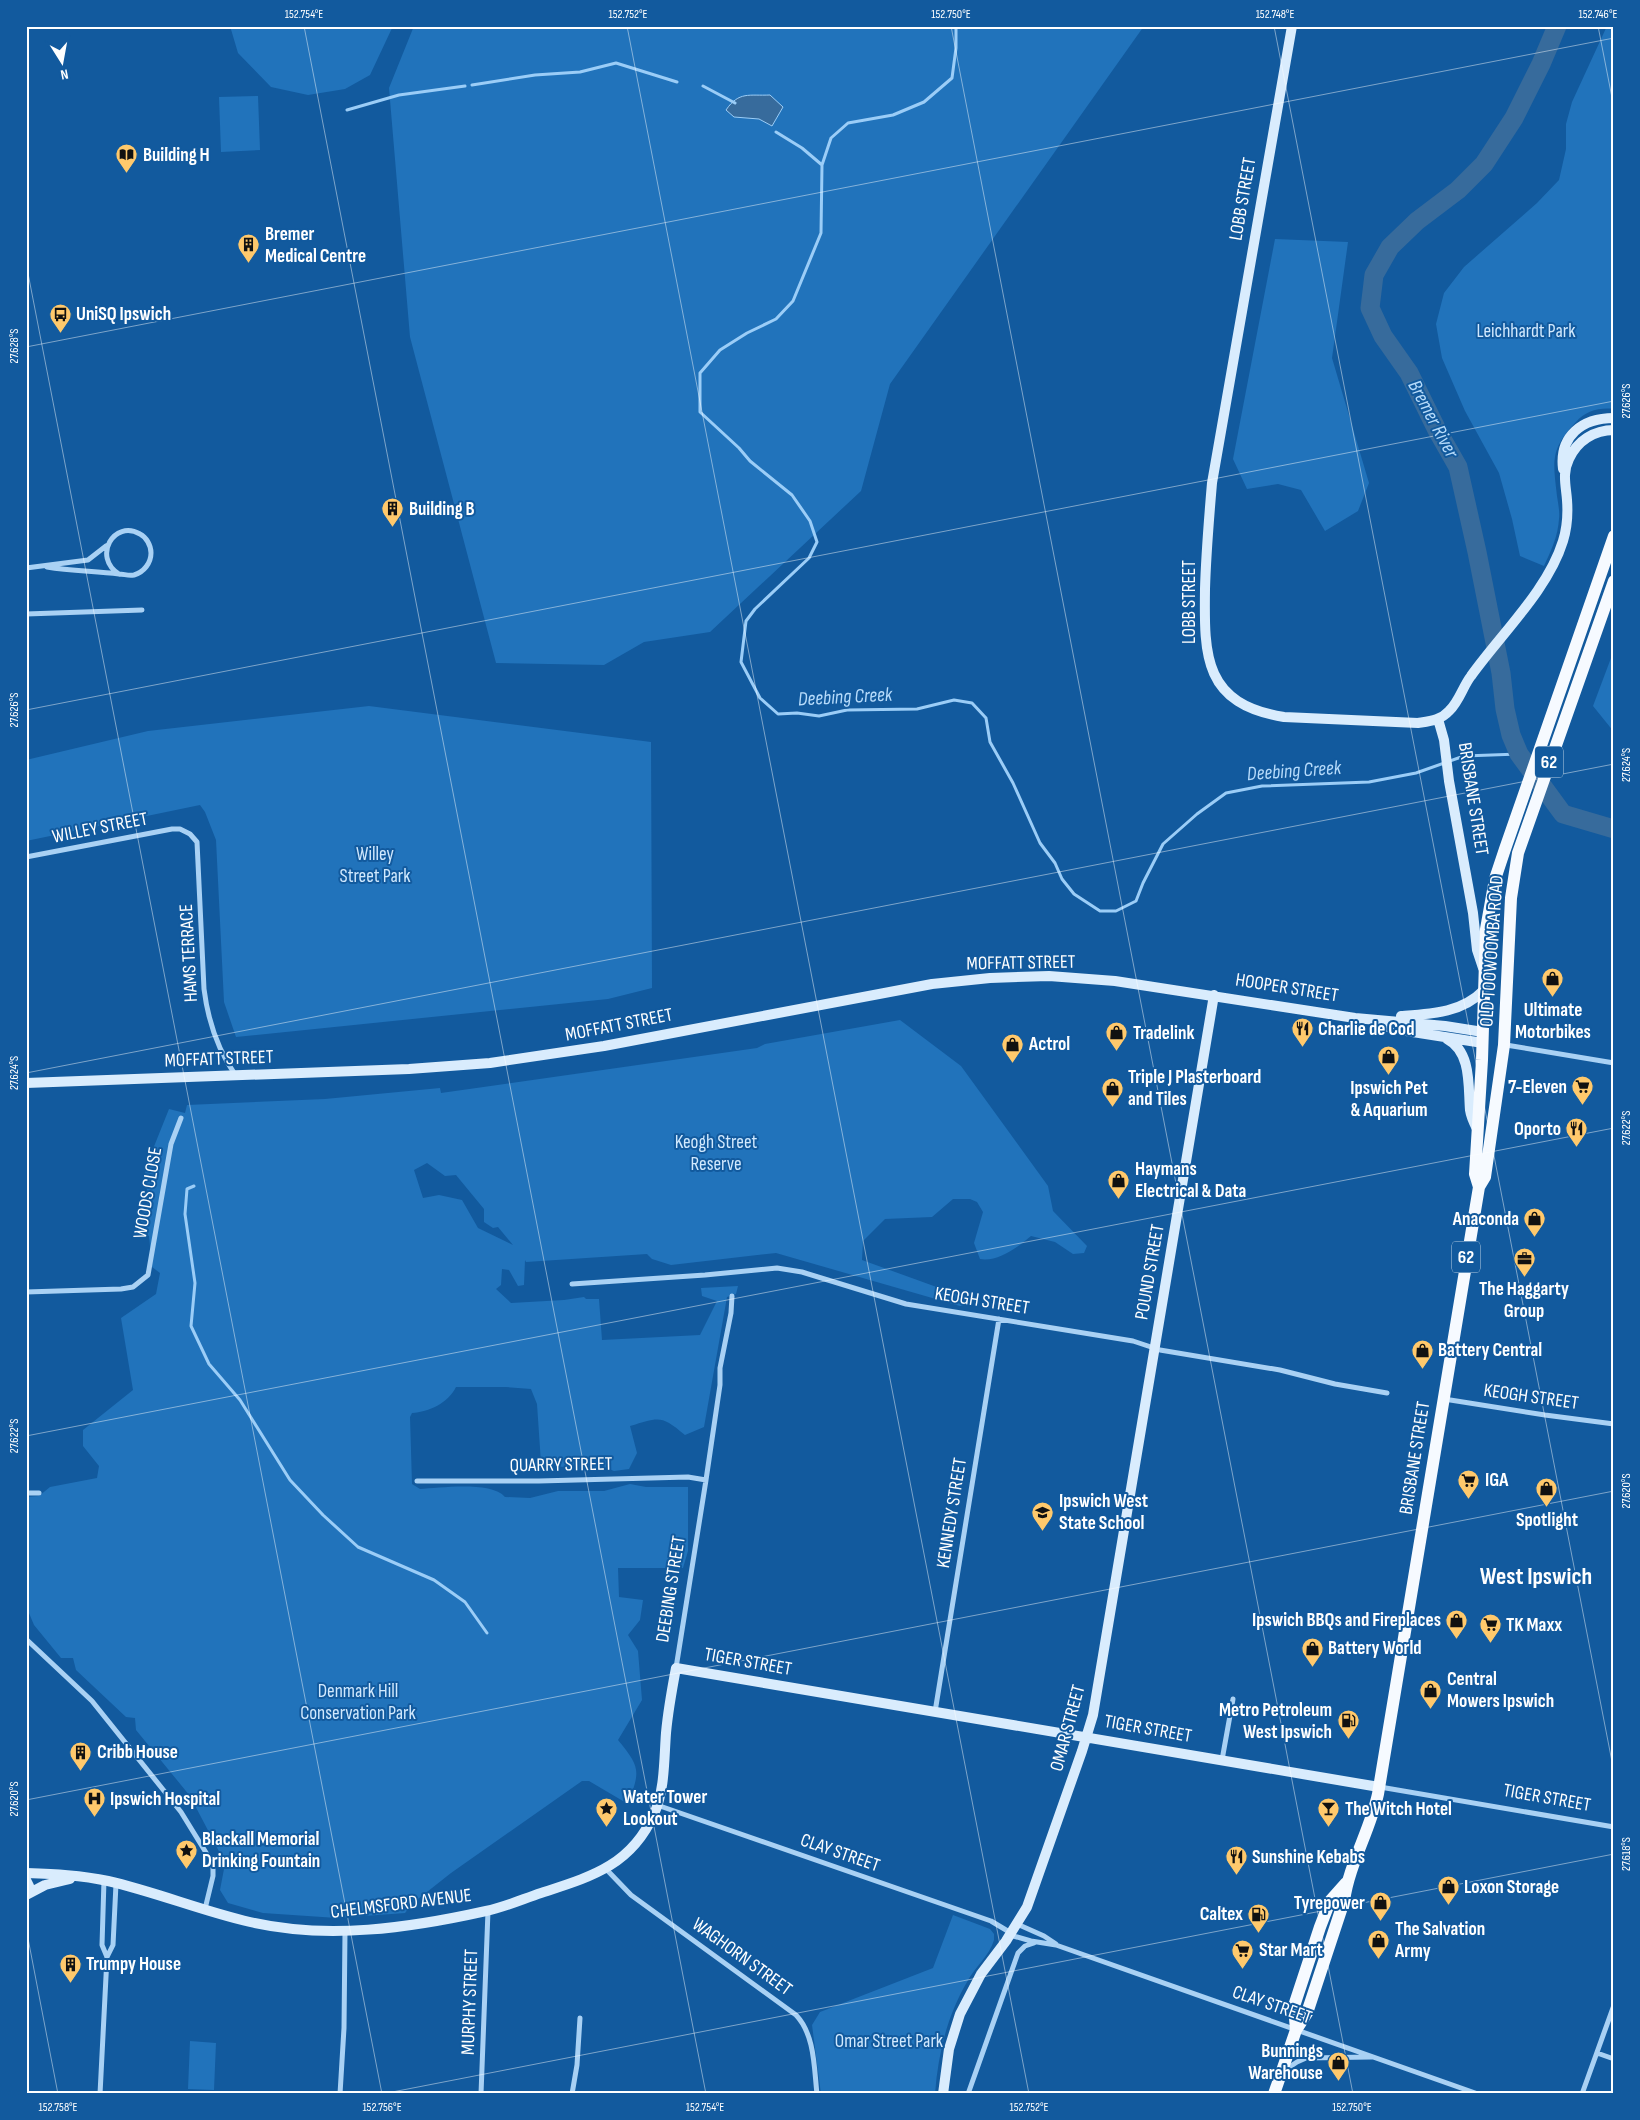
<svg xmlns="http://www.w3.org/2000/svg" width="1640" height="2120" font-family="'Sofia Sans Condensed',sans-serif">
<rect width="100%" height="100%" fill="#125a9e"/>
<path fill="#2173bb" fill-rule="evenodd" d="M230 26H393L370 75 345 89 308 95 271 87 238 53Z
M414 26H1144L890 384 861 491 710 632 644 642 604 665 496 663 410 337 389 88Z
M1607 26H1614V409C1600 407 1585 411 1576 422 1550 449 1553 461 1557 496 1558 503 1560 512 1559 519 1558 536 1551 551 1544 566L1520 556 1512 519 1499 473 1465 411 1442 358 1436 324 1444 293 1464 267 1537 203 1559 180 1566 149V124L1572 102Z
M258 96 260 150 221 152 219 97Z
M1275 239 1348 242 1332 358 1369 483 1358 511 1325 531 1301 490 1278 484 1247 489 1233 459Z
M1614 650V732L1593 706Z
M369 706 651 742 652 988 608 999 236 1037 224 1002 216 840 205 812 200 805 26 841V760L148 731Z
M900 1020 961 1066 1048 1186 1053 1211 1087 1246 1084 1253 1073 1254 1055 1242 1031 1236C1018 1247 998 1262 980 1259L974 1243 983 1212 977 1202 970 1199H953L932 1217 885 1219 863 1241 862 1260 967 1298 969 1304 960 1306 776 1253 671 1265 652 1259 647 1254 526 1262 525 1260 524 1285 518 1286 509 1270 502 1269 501 1285 496 1289 511 1303 564 1300 584 1297 586 1299H599L602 1340 700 1335 717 1301 702 1296 701 1288 738 1286 736 1294 727 1297 704 1427 685 1435C661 1415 660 1417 630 1426L637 1453 629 1469 614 1471 599 1465 589 1471 557 1466 554 1463H541L537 1404 531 1389 506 1387H456C448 1403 429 1412 412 1413L410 1417 412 1484 420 1489C440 1488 491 1481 505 1497L530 1498 558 1491H604L630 1484 646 1487H688V1551L683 1568H618L619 1597 643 1600 640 1620 628 1635 638 1651 642 1700 618 1740C641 1768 640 1771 628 1804L589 1781H582L451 1873 413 1903 405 1913 337 1918 263 1913 228 1903 220 1890 224 1869 223 1859 190 1796 136 1730 135 1718 126 1717 76 1670 73 1658H61L34 1625 26 1606V1497L39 1496 50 1487 97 1478 99 1466 83 1446V1430L133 1390 121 1318 156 1294 160 1273 152 1267 149 1236 142 1233 141 1222 148 1202 145 1169 169 1109 185 1113 187 1105 325 1099 440 1088 441 1093 757 1048 765 1044ZM427 1163 445 1176 456 1175 484 1209V1222L493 1228 498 1227 513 1245 478 1228 462 1200 439 1195 423 1198 414 1170Z
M953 1915 990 1929 994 1934V1940C990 1955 974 1968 967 1982 947 2016 938 2054 935 2094H821L812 2025 820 2012 933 1968Z
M190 2041 216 2043 214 2090 188 2089Z"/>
<path fill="#376b9c" stroke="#9bcdf7" d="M770 95 783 107 772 126 759 119 734 117 726 110C739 91 749 96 770 95Z"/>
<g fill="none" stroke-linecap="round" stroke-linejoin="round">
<path stroke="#9bcdf7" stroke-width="3" d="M956 26V48L952 78 924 102 893 115 848 123 831 138 822 165 821 233 793 301 776 319 747 333 720 350 700 373V412L739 448 750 461 792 495 810 521 817 542 809 558 755 609 746 621 741 662 760 698 778 714 797 713 819 716 847 710 917 709 954 700 972 703 986 718 990 742 1013 783 1040 843 1055 863 1062 879 1074 894 1100 911H1116L1136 901 1143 883 1163 844 1197 814 1226 793 1262 786 1369 782 1416 773 1464 756 1519 754
M472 85 535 75 580 72 616 63 677 82
M703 86 735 103
M347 110 399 95 465 86
M776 132 802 148 822 165
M194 1186 187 1189 185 1214 195 1283 191 1326 209 1364 240 1400 290 1480 323 1515 358 1547 434 1580 465 1602 487 1633"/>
<path stroke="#376b9c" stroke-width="19" d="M1557 26 1541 64 1514 118 1484 164 1458 190 1417 221 1390 247 1374 275 1370 308 1383 336 1409 373 1437 430 1458 467 1477 552 1501 673 1505 709 1511 735 1519 754 1563 814 1614 829"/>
<path stroke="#a9d1f4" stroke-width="5" d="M47 567C71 571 95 571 119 574 124 574 128 576 134 575 144 572 151 563 151 553 151 545 146 537 140 534 114 519 92 557 119 574
M26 568 88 560 106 546
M26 614 142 610
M26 857 172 829H180L190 834 197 842 204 989C208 1021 217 1049 236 1076
M1506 1045 1614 1063
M572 1284 705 1275 777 1268 802 1272 906 1304 1133 1341 1160 1350 1280 1370 1335 1384 1387 1393
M26 1292 121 1289 133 1287 148 1275 171 1144 181 1118
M1444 1399 1545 1415 1614 1424
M417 1481H539L688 1477 706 1480
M26 1493H39
M26 1639 92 1701 181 1812 213 1864V1876L205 1909
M676 1668 706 1480 720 1385V1368L731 1313 732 1296
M935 1712 999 1319
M1222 1760 1233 1699
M1380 1787 1614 1827
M657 1805 991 1921 1011 1933
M606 1869 631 1895 796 2015C815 2035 814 2068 817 2094
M104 1880 102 1945 107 1957
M1017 1924 1044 1936 1056 1944
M1010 1935 1031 1941 1056 1945 1478 2094
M1597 2053 1614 2059
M1285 2070 1297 2062 1306 2058 1371 2057
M100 2094 107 1957 113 1945 116 1884
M340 2094 344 2028 345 1932
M481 2094 488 1911
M572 2094 577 2065 580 2018
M968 2094 1018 1953 1025 1946 1034 1943
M1582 2094 1614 2005"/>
<path stroke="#d9ecfd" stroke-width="10" d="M1292 26 1212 483C1209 518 1206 554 1205 589 1204 657 1204 704 1284 717L1418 723C1430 721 1441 720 1449 711 1459 702 1463 686 1471 676 1501 634 1548 590 1563 541 1567 528 1568 513 1567 500 1566 486 1562 473 1569 459 1577 441 1594 430 1614 430
M1563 469C1559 436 1582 418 1614 418
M1438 719 1444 740 1449 781 1473 913 1477 950 1483 968
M1401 1016C1431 1014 1462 1013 1484 990
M1375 1024 1400 1030 1483 1043
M1447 1039C1472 1052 1468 1087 1470 1110 1471 1117 1474 1123 1477 1129
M26 1083 409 1069 490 1063 604 1046 932 984 990 978 1049 976 1115 981 1355 1018 1445 1026 1483 1032
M26 1873C53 1874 81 1875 108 1881 156 1892 202 1911 250 1922 327 1940 410 1928 486 1911 505 1907 523 1899 541 1893 590 1877 631 1866 654 1814 665 1790 664 1759 666 1733 668 1711 672 1689 676 1668L1379 1787
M26 1880 29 1886 26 1893
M26 1895 45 1885 70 1879
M943 2094 949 2049 960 2014 981 1974 1006 1941 1027 1907 1082 1751 1093 1715 1214 995"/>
<path stroke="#f6faff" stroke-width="12" d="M1479 1187 1485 1177 1504 1045 1511 898 1518 853 1614 581
M1296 2030 1294 2006 1320 1927 1330 1901 1346 1883
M1274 2094 1296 2030 1307 2013 1344 1901C1349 1864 1370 1831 1378 1794L1479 1187 1475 1174 1482 1060 1486 929 1495 879 1505 849 1614 536"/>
</g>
<path fill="none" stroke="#fff" stroke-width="1" stroke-opacity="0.45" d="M304 26 706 2094M627 26 1029 2094M951 26 1353 2094M1274 26 1614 1772M1598 26 1614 108M26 263 382 2094M26 347 1614 38M26 710 1614 401M26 1073 1614 764M26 1436 1614 1128M26 1800 1614 1491M26 1928 58 2094M382 2094 1614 1854"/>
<defs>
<symbol id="library-pin" viewBox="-11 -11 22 30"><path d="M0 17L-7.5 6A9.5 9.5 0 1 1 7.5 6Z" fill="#ffc96c" stroke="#125a9e"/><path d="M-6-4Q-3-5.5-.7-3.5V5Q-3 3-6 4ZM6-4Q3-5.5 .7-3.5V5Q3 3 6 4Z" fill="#111"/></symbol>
<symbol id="building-pin" viewBox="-11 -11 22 30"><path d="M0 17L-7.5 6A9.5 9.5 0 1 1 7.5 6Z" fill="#ffc96c" stroke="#125a9e"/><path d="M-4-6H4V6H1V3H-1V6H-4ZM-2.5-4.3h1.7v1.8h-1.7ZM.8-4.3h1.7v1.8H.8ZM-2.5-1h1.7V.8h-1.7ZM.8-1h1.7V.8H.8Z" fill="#111"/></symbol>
<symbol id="bus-pin" viewBox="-11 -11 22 30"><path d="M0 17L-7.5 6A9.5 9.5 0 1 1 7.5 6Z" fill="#ffc96c" stroke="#125a9e"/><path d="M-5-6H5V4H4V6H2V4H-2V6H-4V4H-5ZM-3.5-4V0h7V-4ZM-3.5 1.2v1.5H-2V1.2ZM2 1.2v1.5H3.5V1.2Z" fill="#111"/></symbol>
<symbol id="shop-pin" viewBox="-11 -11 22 30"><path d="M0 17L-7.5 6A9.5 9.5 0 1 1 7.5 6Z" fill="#ffc96c" stroke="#125a9e"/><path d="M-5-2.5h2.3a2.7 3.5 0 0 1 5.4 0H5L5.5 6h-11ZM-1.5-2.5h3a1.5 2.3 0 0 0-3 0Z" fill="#111"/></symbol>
<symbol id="restaurant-pin" viewBox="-11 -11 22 30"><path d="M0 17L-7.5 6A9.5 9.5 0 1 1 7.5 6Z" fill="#ffc96c" stroke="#125a9e"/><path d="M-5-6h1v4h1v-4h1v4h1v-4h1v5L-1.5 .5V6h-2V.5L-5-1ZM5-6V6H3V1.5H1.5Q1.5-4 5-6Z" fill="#111"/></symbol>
<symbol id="supermarket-pin" viewBox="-11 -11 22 30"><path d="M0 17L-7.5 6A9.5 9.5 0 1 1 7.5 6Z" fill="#ffc96c" stroke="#125a9e"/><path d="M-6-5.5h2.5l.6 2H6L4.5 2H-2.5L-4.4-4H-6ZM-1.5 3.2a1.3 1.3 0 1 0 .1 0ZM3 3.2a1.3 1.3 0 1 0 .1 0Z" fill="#111"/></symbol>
<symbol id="office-pin" viewBox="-11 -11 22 30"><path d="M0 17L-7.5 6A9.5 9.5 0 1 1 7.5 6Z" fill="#ffc96c" stroke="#125a9e"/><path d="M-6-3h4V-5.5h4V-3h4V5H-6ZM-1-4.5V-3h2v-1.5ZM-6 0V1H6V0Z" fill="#111"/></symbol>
<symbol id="school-pin" viewBox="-11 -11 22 30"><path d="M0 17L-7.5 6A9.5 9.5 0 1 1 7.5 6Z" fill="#ffc96c" stroke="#125a9e"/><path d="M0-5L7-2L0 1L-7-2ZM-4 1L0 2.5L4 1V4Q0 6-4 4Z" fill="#111"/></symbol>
<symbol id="fuel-pin" viewBox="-11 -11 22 30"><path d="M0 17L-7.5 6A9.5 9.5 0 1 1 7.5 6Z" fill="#ffc96c" stroke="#125a9e"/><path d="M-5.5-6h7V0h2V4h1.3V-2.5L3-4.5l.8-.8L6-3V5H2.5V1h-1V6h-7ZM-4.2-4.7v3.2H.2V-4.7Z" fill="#111"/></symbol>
<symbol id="hospital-pin" viewBox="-11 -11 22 30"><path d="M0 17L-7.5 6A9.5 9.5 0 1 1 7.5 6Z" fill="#ffc96c" stroke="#125a9e"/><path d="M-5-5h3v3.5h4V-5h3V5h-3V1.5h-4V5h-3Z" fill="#111"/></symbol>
<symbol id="sight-pin" viewBox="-11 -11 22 30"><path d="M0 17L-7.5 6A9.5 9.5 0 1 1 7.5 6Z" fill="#ffc96c" stroke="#125a9e"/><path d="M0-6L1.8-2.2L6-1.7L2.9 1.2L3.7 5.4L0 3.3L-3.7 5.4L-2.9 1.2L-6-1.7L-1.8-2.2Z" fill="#111"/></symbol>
<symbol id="bar-pin" viewBox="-11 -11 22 30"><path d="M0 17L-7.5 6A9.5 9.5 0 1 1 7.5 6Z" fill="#ffc96c" stroke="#125a9e"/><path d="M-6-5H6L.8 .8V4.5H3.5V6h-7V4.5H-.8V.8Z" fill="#111"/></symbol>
</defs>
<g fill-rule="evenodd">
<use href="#library-pin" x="114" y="142" width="25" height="34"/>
<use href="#building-pin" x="236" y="232" width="25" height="34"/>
<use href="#bus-pin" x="48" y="302" width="25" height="34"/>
<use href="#building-pin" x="380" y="496" width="25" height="34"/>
<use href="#shop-pin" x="1540" y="966" width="25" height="34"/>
<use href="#restaurant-pin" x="1290" y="1016" width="25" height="34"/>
<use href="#shop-pin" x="1104" y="1020" width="25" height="34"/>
<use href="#shop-pin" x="1000" y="1032" width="25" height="34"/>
<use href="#shop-pin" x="1376" y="1044" width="25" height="34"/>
<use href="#supermarket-pin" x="1570" y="1074" width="25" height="34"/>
<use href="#shop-pin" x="1100" y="1076" width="25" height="34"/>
<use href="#restaurant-pin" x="1564" y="1116" width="25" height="34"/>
<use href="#shop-pin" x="1106" y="1168" width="25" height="34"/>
<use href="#shop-pin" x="1522" y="1206" width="25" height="34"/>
<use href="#office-pin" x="1512" y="1246" width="25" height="34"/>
<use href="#shop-pin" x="1410" y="1338" width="25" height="34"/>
<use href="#supermarket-pin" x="1456" y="1468" width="25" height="34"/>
<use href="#shop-pin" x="1534" y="1476" width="25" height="34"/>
<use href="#school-pin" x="1030" y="1500" width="25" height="34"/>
<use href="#shop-pin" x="1444" y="1608" width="25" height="34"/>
<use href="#supermarket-pin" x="1478" y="1612" width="25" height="34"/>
<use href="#shop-pin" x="1300" y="1636" width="25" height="34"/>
<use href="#shop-pin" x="1418" y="1678" width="25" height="34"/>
<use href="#fuel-pin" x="1336" y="1708" width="25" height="34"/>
<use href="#building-pin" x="68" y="1740" width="25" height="34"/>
<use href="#hospital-pin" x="82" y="1786" width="25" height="34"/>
<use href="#sight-pin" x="594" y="1796" width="25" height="34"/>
<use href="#bar-pin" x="1316" y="1796" width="25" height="34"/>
<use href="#sight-pin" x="174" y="1838" width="25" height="34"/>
<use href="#restaurant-pin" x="1224" y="1844" width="25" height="34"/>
<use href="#shop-pin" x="1436" y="1874" width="25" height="34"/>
<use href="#shop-pin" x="1368" y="1890" width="25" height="34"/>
<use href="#fuel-pin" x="1246" y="1902" width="25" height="34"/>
<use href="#shop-pin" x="1366" y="1928" width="25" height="34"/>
<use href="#supermarket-pin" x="1230" y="1938" width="25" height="34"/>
<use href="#building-pin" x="58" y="1952" width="25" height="34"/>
<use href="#shop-pin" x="1326" y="2050" width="25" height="34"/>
</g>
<g text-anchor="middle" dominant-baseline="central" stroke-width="4" stroke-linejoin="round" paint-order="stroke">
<g fill="#125a9e" stroke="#b8cee2" stroke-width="1">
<rect x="1535" y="746.5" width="28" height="31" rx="4"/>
<rect x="1452" y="1241.5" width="28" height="31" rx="4"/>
</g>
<g font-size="18" font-weight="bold" fill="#fff">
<text x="1549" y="762">62</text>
<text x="1466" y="1257">62</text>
</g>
<g font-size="19" font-weight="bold" fill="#fff" stroke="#125a9e" text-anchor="start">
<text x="143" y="155">Building H</text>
<text x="265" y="234">Bremer<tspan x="265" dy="22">Medical Centre</tspan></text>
<text x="76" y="314">UniSQ Ipswich</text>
<text x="409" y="509">Building B</text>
<text x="1553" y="1010" text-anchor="middle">Ultimate<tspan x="1553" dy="22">Motorbikes</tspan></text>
<text x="1318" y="1029">Charlie de Cod</text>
<text x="1133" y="1033">Tradelink</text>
<text x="1029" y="1044">Actrol</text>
<text x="1128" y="1077">Triple J Plasterboard<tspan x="1128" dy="22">and Tiles</tspan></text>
<text x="1567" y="1087" text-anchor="end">7-Eleven</text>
<text x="1389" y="1088" text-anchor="middle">Ipswich Pet<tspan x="1389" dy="22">&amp; Aquarium</tspan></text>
<text x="1561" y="1129" text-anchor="end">Oporto</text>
<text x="1135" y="1169">Haymans<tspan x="1135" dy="22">Electrical &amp; Data</tspan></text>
<text x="1519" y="1219" text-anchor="end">Anaconda</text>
<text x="1524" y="1289" text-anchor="middle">The Haggarty<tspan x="1524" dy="22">Group</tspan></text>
<text x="1438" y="1350">Battery Central</text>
<text x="1485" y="1480">IGA</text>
<text x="1059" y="1501">Ipswich West<tspan x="1059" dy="22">State School</tspan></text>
<text x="1547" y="1520" text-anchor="middle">Spotlight</text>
<text x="1441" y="1620" text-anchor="end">Ipswich BBQs and Fireplaces</text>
<text x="1506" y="1625">TK Maxx</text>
<text x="1328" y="1648">Battery World</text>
<text x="1447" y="1679">Central<tspan x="1447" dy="22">Mowers Ipswich</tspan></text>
<text x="1332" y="1710" text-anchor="end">Metro Petroleum<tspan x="1332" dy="22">West Ipswich</tspan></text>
<text x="97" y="1752">Cribb House</text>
<text x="623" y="1797">Water Tower<tspan x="623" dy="22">Lookout</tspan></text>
<text x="110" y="1799">Ipswich Hospital</text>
<text x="1345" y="1809">The Witch Hotel</text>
<text x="202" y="1839">Blackall Memorial<tspan x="202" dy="22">Drinking Fountain</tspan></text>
<text x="1252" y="1857">Sunshine Kebabs</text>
<text x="1464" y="1887">Loxon Storage</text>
<text x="1365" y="1903" text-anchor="end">Tyrepower</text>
<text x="1243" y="1914" text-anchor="end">Caltex</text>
<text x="1395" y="1929">The Salvation<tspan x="1395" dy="22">Army</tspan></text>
<text x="1259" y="1950">Star Mart</text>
<text x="86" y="1964">Trumpy House</text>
<text x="1323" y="2051" text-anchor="end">Bunnings<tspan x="1323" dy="22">Warehouse</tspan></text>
</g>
<g font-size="19" fill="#fff" stroke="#125a9e">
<text transform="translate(1243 199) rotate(-80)">LOBB STREET</text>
<text transform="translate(1189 602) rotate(-90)">LOBB STREET</text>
<text transform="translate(1473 799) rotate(81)">BRISBANE STREET</text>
<text transform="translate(100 828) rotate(-11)">WILLEY STREET</text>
<text transform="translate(1492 951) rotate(-86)">OLD TOOWOOMBA ROAD</text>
<text transform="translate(189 953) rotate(-93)">HAMS TERRACE</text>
<text transform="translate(1021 963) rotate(-1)">MOFFATT STREET</text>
<text transform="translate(1287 988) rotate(9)">HOOPER STREET</text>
<text transform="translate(619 1025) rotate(-11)">MOFFATT STREET</text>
<text transform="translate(219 1059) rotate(-2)">MOFFATT STREET</text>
<text transform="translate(148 1193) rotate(-80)">WOODS CLOSE</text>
<text transform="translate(1150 1272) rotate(-80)">POUND STREET</text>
<text transform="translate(982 1301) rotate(9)">KEOGH STREET</text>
<text transform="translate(1531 1397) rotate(8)">KEOGH STREET</text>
<text transform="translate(1415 1458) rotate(-81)">BRISBANE STREET</text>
<text transform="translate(561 1465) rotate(-1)">QUARRY STREET</text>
<text transform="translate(952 1513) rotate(-81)">KENNEDY STREET</text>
<text transform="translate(671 1589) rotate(-81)">DEEBING STREET</text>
<text transform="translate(748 1662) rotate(10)">TIGER STREET</text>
<text transform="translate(1068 1728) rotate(-75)">OMAR STREET</text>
<text transform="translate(1148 1729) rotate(10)">TIGER STREET</text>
<text transform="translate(1547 1798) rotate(10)">TIGER STREET</text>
<text transform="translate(840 1853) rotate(19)">CLAY STREET</text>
<text transform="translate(401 1904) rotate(-7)">CHELMSFORD AVENUE</text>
<text transform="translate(742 1957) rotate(36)">WAGHORN STREET</text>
<text transform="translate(470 2002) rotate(-88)">MURPHY STREET</text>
<text transform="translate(1272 2005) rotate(19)">CLAY STREET</text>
</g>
<g font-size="19" fill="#d1e9fe" stroke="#125a9e">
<text x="1526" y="331">Leichhardt Park</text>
<text x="375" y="854">Willey<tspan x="375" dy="22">Street Park</tspan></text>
<text x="716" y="1142">Keogh Street<tspan x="716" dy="22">Reserve</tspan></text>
<text x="358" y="1691">Denmark Hill<tspan x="358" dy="22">Conservation Park</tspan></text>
<text x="889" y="2041">Omar Street Park</text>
</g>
<g font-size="20" font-style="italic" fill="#b6dbfb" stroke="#125a9e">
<text transform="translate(1433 419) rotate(62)">Bremer River</text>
<text transform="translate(845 697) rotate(-3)">Deebing Creek</text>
<text transform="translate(1294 771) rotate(-4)">Deebing Creek</text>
</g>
<g font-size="24" font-weight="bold" fill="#fff" stroke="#125a9e">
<text x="1536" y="1576">West Ipswich</text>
</g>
</g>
<rect width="1640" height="2120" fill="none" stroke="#125a9e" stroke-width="55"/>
<g transform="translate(62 62) rotate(169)" stroke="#125a9e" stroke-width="4" paint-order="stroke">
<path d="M0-4L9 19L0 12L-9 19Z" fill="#ffffff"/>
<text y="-8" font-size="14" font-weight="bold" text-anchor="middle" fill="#ffffff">N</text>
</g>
<rect x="28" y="28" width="1584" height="2064" fill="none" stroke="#fff" stroke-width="2"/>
<g font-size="12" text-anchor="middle" fill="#fff">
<text x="304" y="18">152.754°E</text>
<text x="628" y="18">152.752°E</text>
<text x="951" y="18">152.750°E</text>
<text x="1275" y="18">152.748°E</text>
<text x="1598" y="18">152.746°E</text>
<text transform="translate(14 346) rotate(-90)" y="4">27.628°S</text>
<text transform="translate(1626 401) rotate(-90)" y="4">27.626°S</text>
<text transform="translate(14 710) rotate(-90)" y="4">27.626°S</text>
<text transform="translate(1626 765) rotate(-90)" y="4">27.624°S</text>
<text transform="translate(14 1073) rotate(-90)" y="4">27.624°S</text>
<text transform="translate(1626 1128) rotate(-90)" y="4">27.622°S</text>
<text transform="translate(14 1436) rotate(-90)" y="4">27.622°S</text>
<text transform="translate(1626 1491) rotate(-90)" y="4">27.620°S</text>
<text transform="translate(14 1799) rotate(-90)" y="4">27.620°S</text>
<text transform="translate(1626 1854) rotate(-90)" y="4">27.618°S</text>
<text x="58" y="2111">152.758°E</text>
<text x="382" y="2111">152.756°E</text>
<text x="705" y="2111">152.754°E</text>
<text x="1029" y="2111">152.752°E</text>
<text x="1352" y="2111">152.750°E</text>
</g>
</svg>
